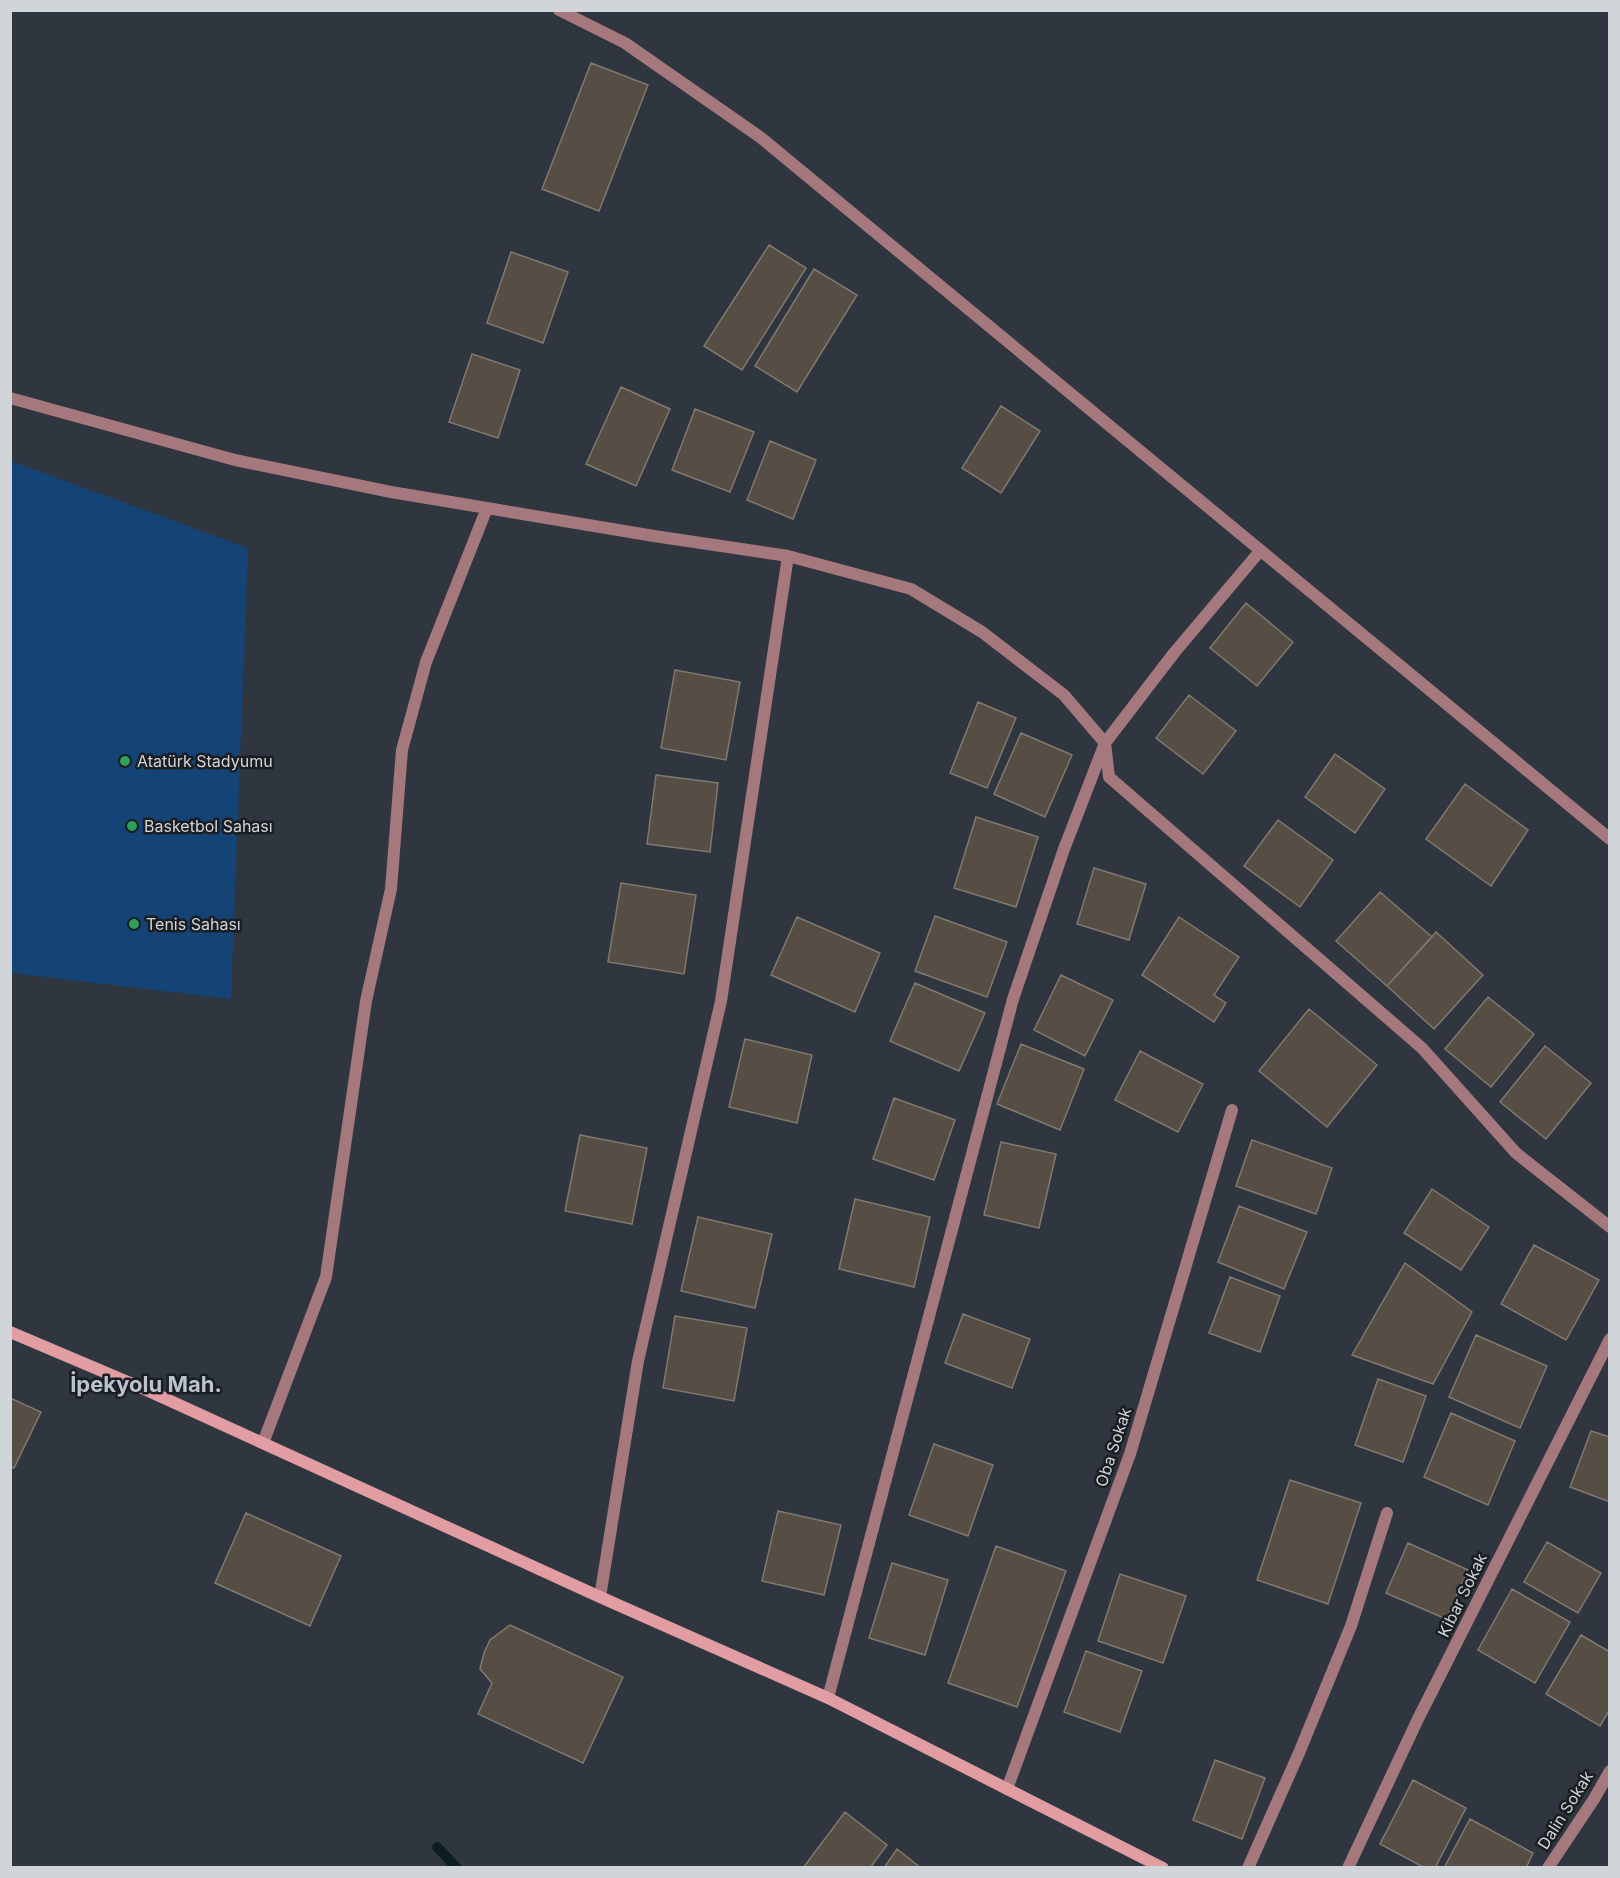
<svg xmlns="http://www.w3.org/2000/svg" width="1620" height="1878" font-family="Inter,sans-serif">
<rect width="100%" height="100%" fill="#2f363f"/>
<path fill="#144475" d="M11 461 248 548 231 999 11 973Z"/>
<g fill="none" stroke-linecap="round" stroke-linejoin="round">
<path stroke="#0c1e20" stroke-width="10" d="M437 1847 457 1868"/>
</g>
<path fill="#564e45" stroke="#81786f" stroke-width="1.5" d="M591 63 648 85 599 211 542 189Z
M769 245 806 268 742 370 704 346Z
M511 252 568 272 543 343 487 323Z
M814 269 857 295 797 392 755 366Z
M472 354 520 370 498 438 449 422Z
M621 387 670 409 636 486 586 464Z
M1001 406 1040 431 1001 493 962 468Z
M695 409 754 432 730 492 672 470Z
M770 441 816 460 793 519 747 500Z
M1246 603 1293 642 1257 686 1210 648Z
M675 670 740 682 726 760 661 748Z
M1189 695 1236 731 1203 774 1156 738Z
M978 702 1016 718 987 788 950 773Z
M1021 733 1072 755 1045 817 994 794Z
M1335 754 1385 789 1355 833 1305 797Z
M656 775 718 783 710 852 647 844Z
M1465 784 1528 830 1491 886 1426 839Z
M976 817 1038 837 1016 907 954 888Z
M1278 820 1333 860 1300 907 1244 866Z
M1094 868 1146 884 1129 940 1077 924Z
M621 883 696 895 684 974 608 962Z
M1380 892 1432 937 1387 986 1336 941Z
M935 916 1007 942 987 997 915 971Z
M797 917 880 953 855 1012 771 975Z
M1179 917 1239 957 1214 995 1226 1003 1214 1022 1142 975Z
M1436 932 1483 975 1434 1029 1387 986Z
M1061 975 1113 1000 1085 1056 1034 1030Z
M915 983 985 1013 959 1071 890 1041Z
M1488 997 1534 1034 1491 1087 1445 1049Z
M1309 1009 1377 1065 1327 1127 1259 1071Z
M745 1039 812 1055 797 1123 729 1107Z
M1021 1044 1084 1069 1060 1130 997 1104Z
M1545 1046 1591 1083 1546 1139 1500 1102Z
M1140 1051 1203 1084 1178 1132 1115 1100Z
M894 1098 955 1120 934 1180 873 1159Z
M580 1135 647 1148 632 1224 565 1211Z
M1252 1140 1332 1168 1316 1214 1236 1186Z
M1001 1142 1056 1154 1039 1228 984 1215Z
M1432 1189 1489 1227 1461 1270 1404 1233Z
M855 1199 930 1217 914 1287 839 1269Z
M1239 1206 1307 1232 1284 1289 1218 1262Z
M698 1217 772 1234 755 1308 681 1291Z
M1534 1245 1599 1280 1566 1340 1501 1304Z
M1405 1263 1472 1312 1433 1384 1352 1355Z
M1230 1277 1280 1296 1260 1352 1209 1333Z
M963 1314 1030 1339 1012 1388 945 1363Z
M675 1316 747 1328 734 1401 663 1388Z
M1476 1335 1547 1366 1520 1428 1449 1397Z
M1378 1379 1426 1396 1403 1462 1355 1445Z
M10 1398 41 1412 14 1468 10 1467Z
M1451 1413 1515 1441 1488 1505 1424 1477Z
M1591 1431 1610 1437V1502L1570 1487Z
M934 1444 993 1465 968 1536 909 1515Z
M1290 1480 1361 1503 1328 1604 1257 1580Z
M778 1511 841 1525 824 1595 762 1581Z
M246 1513 341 1556 310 1626 215 1583Z
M1547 1542 1601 1573 1578 1613 1524 1582Z
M1408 1543 1468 1570 1446 1619 1386 1593Z
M996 1546 1066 1571 1017 1707 948 1683Z
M892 1563 948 1580 925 1655 869 1638Z
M1120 1574 1186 1596 1163 1663 1098 1641Z
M1512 1589 1570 1622 1535 1683 1478 1650Z
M510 1625 623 1677 583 1763 478 1714 492 1683 480 1669 484 1653 490 1640Z
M1581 1635 1610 1652V1709L1600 1726 1546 1694Z
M1086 1651 1142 1671 1120 1732 1064 1712Z
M1215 1760 1265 1778 1242 1839 1193 1820Z
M1413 1780 1466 1808 1435 1868H1425L1380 1844Z
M845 1812 887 1845 870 1868H803Z
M1470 1819 1533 1853 1526 1868H1444Z
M897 1849 921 1868H884Z"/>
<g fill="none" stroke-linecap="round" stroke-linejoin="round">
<path stroke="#a4787c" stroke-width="12" d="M559 10 625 43 760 137 1610 839
M10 398 235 460 391 492 654 536 788 556 911 589 982 632 1064 695 1105 743 1109 777 1422 1048 1516 1153 1610 1227
M263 1443 326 1277 366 1001 391 889 402 750 426 662 487 508
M600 1597 638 1361 721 1001 788 556
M828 1698 1013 999 1064 849 1105 743 1174 653 1260 551
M1007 1789 1130 1454 1232 1110
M1248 1868 1299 1753 1351 1626 1387 1513
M1348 1868 1417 1721 1610 1339
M1548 1868 1594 1799 1610 1771"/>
<path stroke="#e29da3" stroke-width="12" d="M10 1332 142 1388 600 1597 828 1698 1163 1868"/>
</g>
<g fill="#2e9e5b" stroke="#1a1d21" stroke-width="2">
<circle cx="125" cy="761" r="6"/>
<circle cx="132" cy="826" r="6"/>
<circle cx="134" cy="924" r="6"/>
</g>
<g text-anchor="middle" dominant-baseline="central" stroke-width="5" stroke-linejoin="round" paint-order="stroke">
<g font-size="16" fill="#d0d5da" stroke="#1a1d21" text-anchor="start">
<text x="137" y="761">Atatürk Stadyumu</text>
<text x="144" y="826">Basketbol Sahası</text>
<text x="146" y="924">Tenis Sahası</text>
</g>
<g font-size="16" fill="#d0d5da" stroke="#1a1d21">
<text transform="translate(1113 1447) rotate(-72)">Oba Sokak</text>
<text transform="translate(1462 1595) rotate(-64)">Kibar Sokak</text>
<text transform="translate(1565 1810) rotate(-58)">Dalin Sokak</text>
</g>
<g font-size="22" font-weight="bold" fill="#bac3cd" stroke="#1a1d21">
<text x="146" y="1384">İpekyolu Mah.</text>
</g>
</g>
<rect width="1620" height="1878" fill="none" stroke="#d0d5da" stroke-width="24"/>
</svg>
